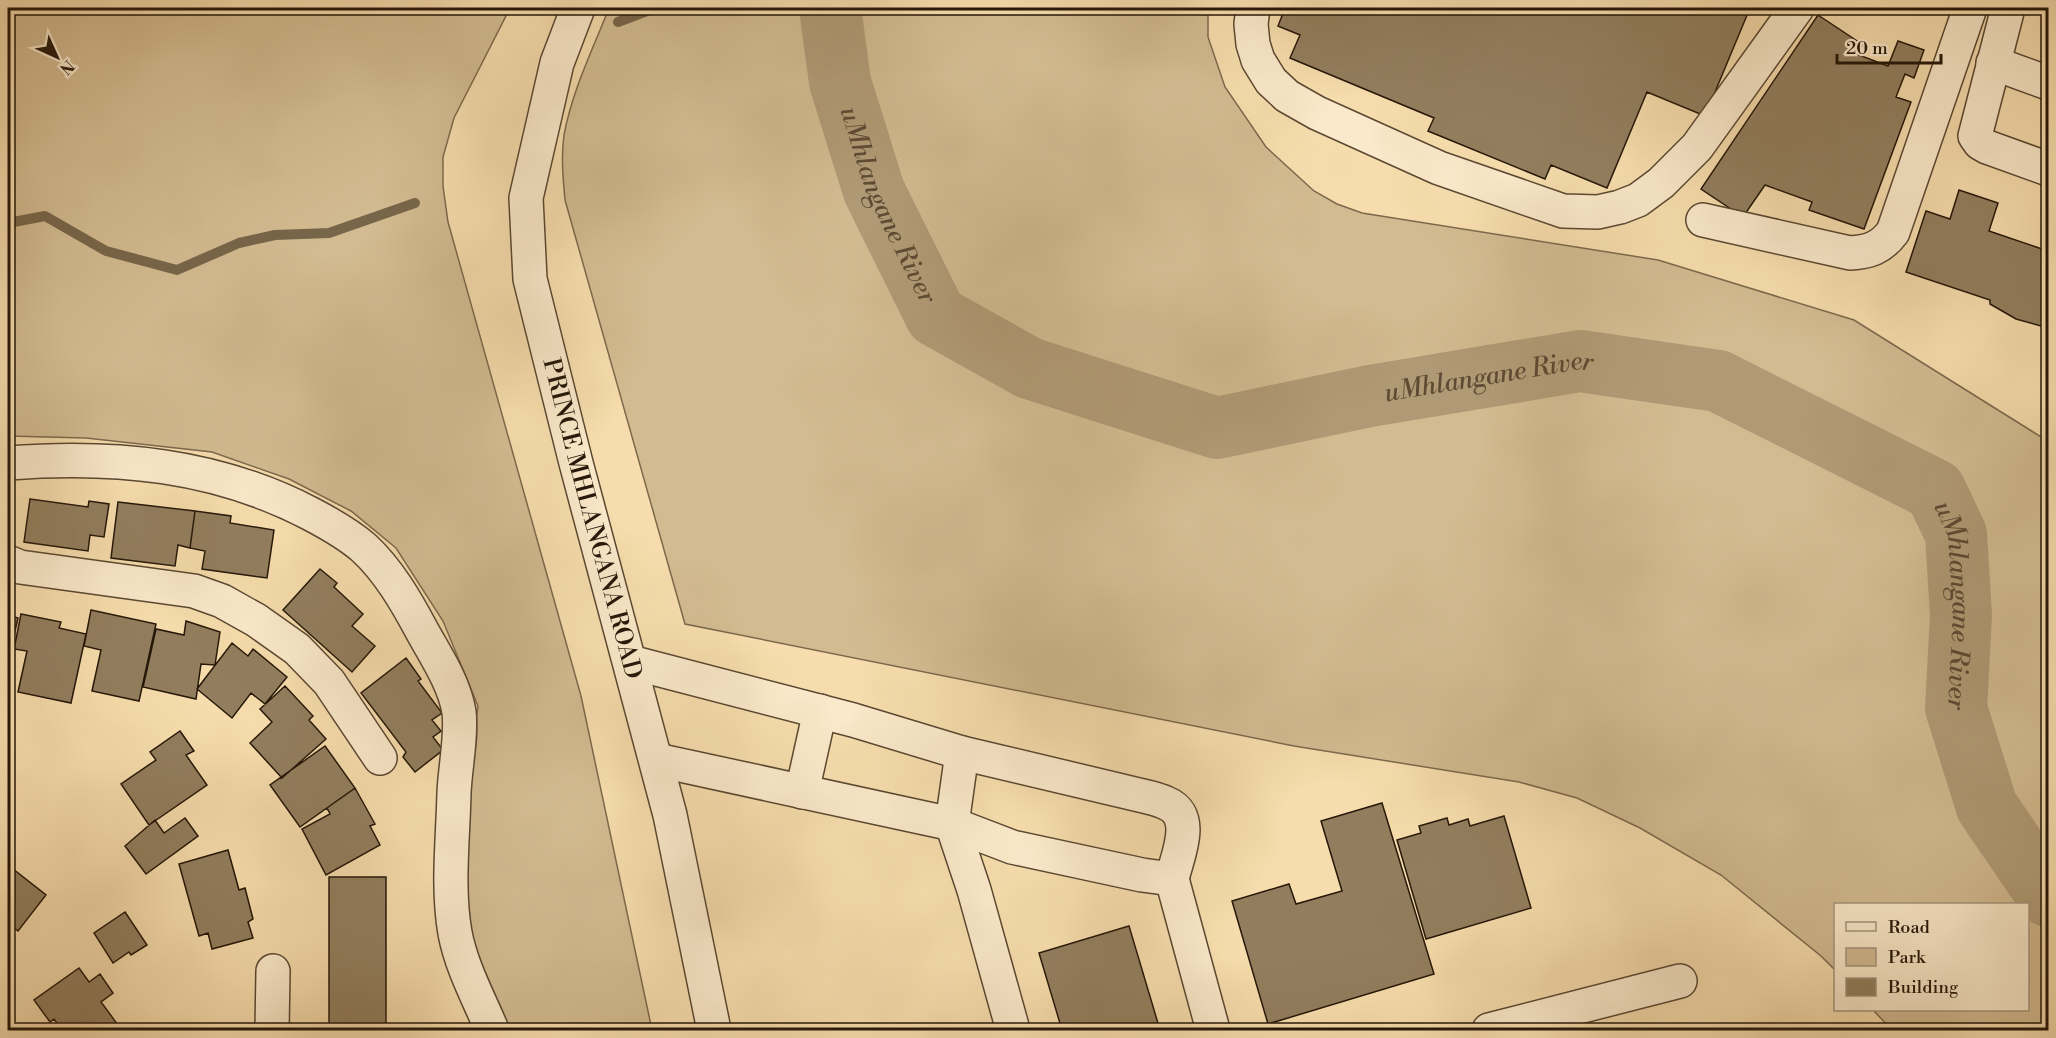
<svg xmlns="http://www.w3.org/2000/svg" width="2056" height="1038" font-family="'Libre Bodoni',serif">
<rect width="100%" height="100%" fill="#f7ddad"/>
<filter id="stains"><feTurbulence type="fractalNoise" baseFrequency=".00333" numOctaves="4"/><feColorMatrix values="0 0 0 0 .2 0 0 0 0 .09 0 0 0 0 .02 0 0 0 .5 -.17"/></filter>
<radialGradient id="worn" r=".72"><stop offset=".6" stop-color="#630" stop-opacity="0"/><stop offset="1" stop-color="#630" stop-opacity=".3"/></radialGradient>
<path fill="#d3bb91" stroke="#7c694d" stroke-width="1.5" d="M8 8H510L454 118 443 157V186L448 222 581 696 652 1030H507L471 941 463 879 464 808 478 706 443 621 396 548 351 511 289 479 212 452 86 438 8 436Z
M609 8H1208V37L1225 87 1266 147 1314 191 1337 204 1362 213 1658 260 1854 320 2046 440 2048 442V1030H1892L1873 1010H2028V904H1836L1835 970 1821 956 1721 875 1640 828 1577 798 1519 782 1294 746 685 624 565 200C563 178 561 157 564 135 572 91 593 49 609 8Z"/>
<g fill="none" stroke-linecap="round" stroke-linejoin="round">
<path stroke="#78664a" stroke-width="10" d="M618 22 655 8
M8 223 45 216 106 251 177 270 239 243 275 235 329 233 415 203"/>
<path stroke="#b09a75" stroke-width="62" id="s1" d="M830 8 840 82 874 191 936 316 1029 368 1217 428 1370 396 1580 361 1718 381 1935 490 1956 534 1961 615 1956 708 1987 807 2048 896"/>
</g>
<path fill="#927e5e" stroke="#251709" stroke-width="1.5" d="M1285 8H1750L1705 116 1647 92 1607 188 1551 165 1545 179 1428 131 1434 118 1290 58 1300 35 1278 26Z
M1818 15 1863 45 1856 54 1888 66 1898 41 1924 50 1914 78 1905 74 1896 97 1911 102 1864 229 1809 210 1812 202 1765 185 1743 217 1701 189Z
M1959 190 1998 203 1989 231 2045 250 2048 238V328L2016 319 1990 304V300L1906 272 1926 211 1950 219Z
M30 499 88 507 89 501 109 504 104 537 90 535 88 551 24 542Z
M118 502 195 511 190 548 178 545 175 566 111 558Z
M195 511 231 516 230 523 274 530 267 578 202 569 205 551 190 548Z
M320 569 337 583 334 587 363 614 352 626 375 646 352 672 283 610Z
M91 610 156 624 139 701 92 691 101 650 84 646Z
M21 614 61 622 59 628 86 634 71 703 18 692 27 651 14 649Z
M8 615 18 618 8 662Z
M186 621 220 632 215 665 201 664 196 699 143 687 156 629 184 635Z
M232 643 248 656 253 649 287 677 265 704 251 693 232 718 197 689Z
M406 658 421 679 418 681 442 713 432 720 441 731 433 737 443 750 415 772 403 757 406 752 361 693Z
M285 686 313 716 309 720 326 739 282 778 250 743 272 722 260 709Z
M180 731 194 751 186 755 207 785 149 825 121 784 156 760 150 752Z
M325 746 355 788 300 827 270 785Z
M355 788 375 824 370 826 380 845 326 875 302 829 330 814 327 808Z
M1382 803 1434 974 1268 1024 1232 901 1289 884 1296 904 1342 891 1321 821Z
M1504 816 1531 908 1426 939 1397 840 1421 833 1419 826 1447 818 1449 825 1468 819 1470 826Z
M185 818 198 836 146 874 125 846 155 820 164 833Z
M228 850 239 890 245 888 253 919 248 922 253 938 212 949 208 933 199 936 179 864Z
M8 865 46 895 18 931 8 923Z
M329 877H386V1030H329Z
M125 912 147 945 131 955 129 952 113 963 94 933Z
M1129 926 1160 1030H1062L1039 953Z
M79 968 89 982 100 974 113 993 101 1002 118 1025 111 1030H62L54 1019 50 1022 34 1000Z
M453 1026 488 1029V1030H452Z"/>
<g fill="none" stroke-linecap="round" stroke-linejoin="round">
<defs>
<g id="minor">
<path id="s2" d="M578 8 557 63 526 198 530 279 576 463 670 815 714 1030"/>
<path d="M1253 8 1251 24 1253 44 1258 60 1271 81 1287 96 1317 113 1439 168 1563 211 1598 212 1620 207 1638 200 1661 183 1697 147 1797 8"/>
<path d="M2008 8 1975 136 1980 143 1987 147 2048 169"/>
<path d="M1993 63 2048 83"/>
<path d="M1703 220 1850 253C1869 252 1881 248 1893 232L1970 8"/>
<path d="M8 463C113 455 216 464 311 514 330 524 348 534 364 548 388 570 406 601 421 629 435 655 454 682 459 712 462 735 455 768 454 793 453 839 447 888 455 933 461 966 479 999 492 1030"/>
<path d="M8 562 20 567 194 591 222 601 256 620 297 649 329 682 380 758"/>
<path d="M630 662 853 720 962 753 952 824 974 890 1013 1030"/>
<path d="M657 760 952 824 1012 847 1142 875 1172 879C1177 856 1197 816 1166 803 1158 799 1148 797 1139 795L962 753"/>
<path d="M802 792 820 711"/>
<path d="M1172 879 1213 1030"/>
<path d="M272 1030 273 971"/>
<path d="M1489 1030 1680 981"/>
</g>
</defs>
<use href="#minor" stroke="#5a4832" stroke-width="36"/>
<use href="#minor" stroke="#fae9ca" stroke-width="33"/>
</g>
<g text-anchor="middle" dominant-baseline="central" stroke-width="6" stroke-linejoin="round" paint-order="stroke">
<g font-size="24" fill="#251709" stroke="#fae9ca">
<text stroke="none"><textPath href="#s2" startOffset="526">PRINCE MHLANGANA ROAD</textPath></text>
</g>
<g font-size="26" font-style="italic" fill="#5d4b34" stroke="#fae9ca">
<text stroke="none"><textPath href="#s1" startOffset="207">uMhlangane River</textPath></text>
<text stroke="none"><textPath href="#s1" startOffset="909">uMhlangane River</textPath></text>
<text stroke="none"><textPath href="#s1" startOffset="1503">uMhlangane River</textPath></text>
</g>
</g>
<rect width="2056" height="1038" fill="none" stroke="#f7ddad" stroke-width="30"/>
<rect x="9" y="9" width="2038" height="1020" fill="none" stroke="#251709" stroke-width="3"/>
<rect x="15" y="15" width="2026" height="1008" fill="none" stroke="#251709" stroke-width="1.5"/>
<rect x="1834" y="903" width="195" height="108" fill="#fae9ca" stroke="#a5957d" stroke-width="1.5"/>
<rect x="1846" y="922" width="30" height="9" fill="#fae9ca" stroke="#a5957d" stroke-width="1.5"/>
<text x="1888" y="933" font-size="18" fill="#251709">Road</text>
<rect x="1846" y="948" width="30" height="18" fill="#d3bb91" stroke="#a5957d" stroke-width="1.5"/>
<text x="1888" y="963" font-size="18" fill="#251709">Park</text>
<rect x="1846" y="978" width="30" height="18" fill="#927e5e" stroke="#a5957d" stroke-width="1.5"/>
<text x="1888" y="993" font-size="18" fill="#251709">Building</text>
<g transform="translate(57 57) rotate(135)" stroke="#fae9ca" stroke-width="4.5" paint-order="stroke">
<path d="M0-4.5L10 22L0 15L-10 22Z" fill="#251709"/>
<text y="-9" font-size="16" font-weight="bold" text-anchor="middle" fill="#251709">N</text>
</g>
<path d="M1837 54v9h104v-9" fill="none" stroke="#251709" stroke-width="3"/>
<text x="1846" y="54" font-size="18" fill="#251709" stroke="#fae9ca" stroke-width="4.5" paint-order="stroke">20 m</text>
<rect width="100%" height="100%" filter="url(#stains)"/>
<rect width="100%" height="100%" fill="url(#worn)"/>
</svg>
